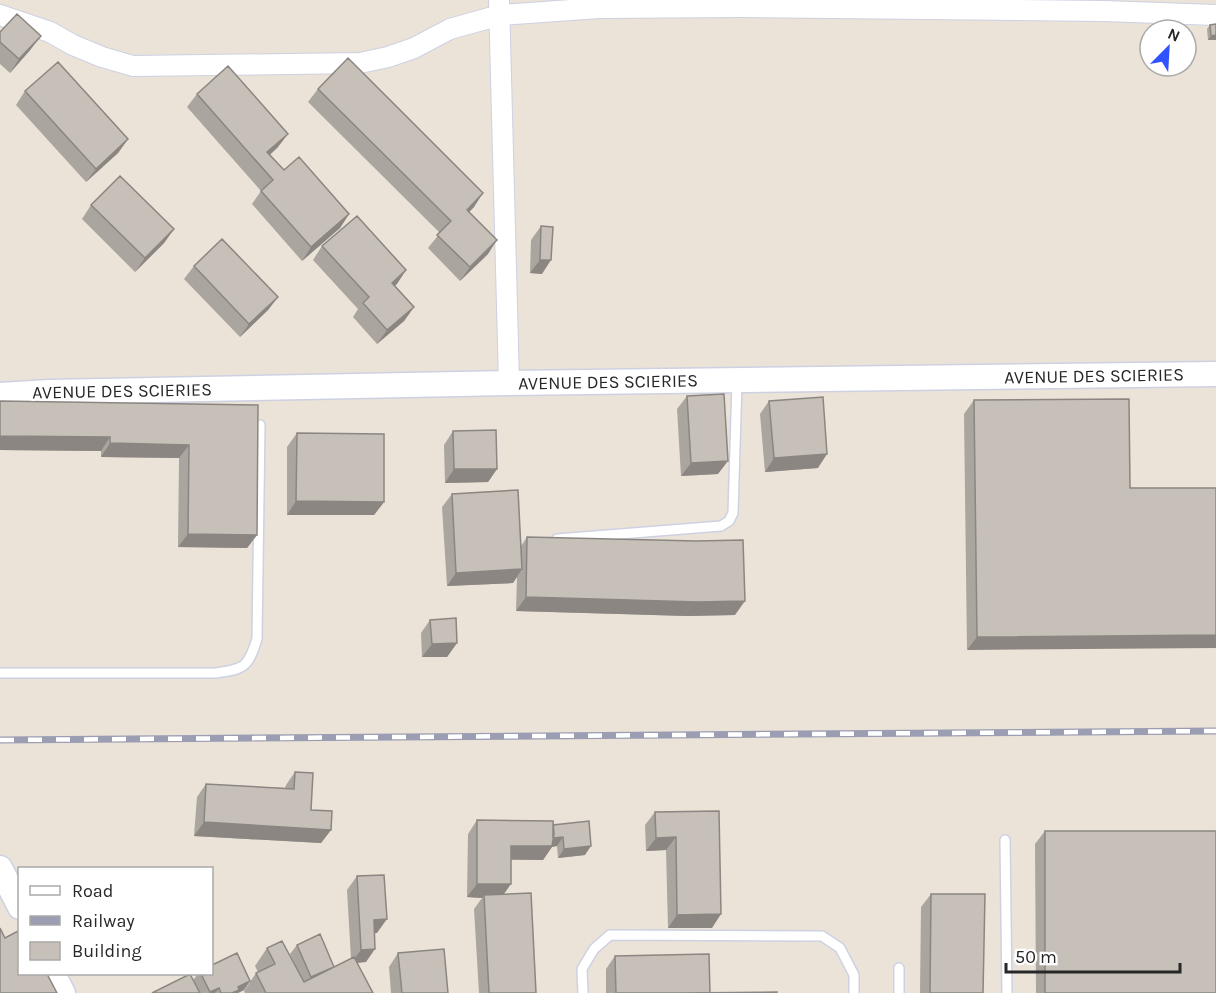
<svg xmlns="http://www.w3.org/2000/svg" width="1216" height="993" font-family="Karla,sans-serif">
<rect width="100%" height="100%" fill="#ebe3d8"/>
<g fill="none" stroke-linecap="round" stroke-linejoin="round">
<defs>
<path id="service" d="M557 539 721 526 729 521 733 513 737 382
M0 673H216C245 669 248 667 257 639L260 425
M1005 840 1007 993
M899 968V993
M583 993 582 969 594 949 610 935 822 936 840 948 854 975V993"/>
<path id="minor" d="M499 0 509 383
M0 15 50 32 73 45 102 57 133 66 360 63 388 57 414 48 450 29 500 15 599 8 742 7 1103 11 1216 15"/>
<path id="tertiary" d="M0 395 49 392 509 383 1216 374
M0 868 20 907
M53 974 63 993"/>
</defs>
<use href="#service" stroke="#cdd1e2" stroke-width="12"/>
<use href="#minor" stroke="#cdd1e2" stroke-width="22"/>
<use href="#tertiary" stroke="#cdd1e2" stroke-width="27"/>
<use href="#service" stroke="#fff" stroke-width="9"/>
<use href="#minor" stroke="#fff" stroke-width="20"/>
<use href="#tertiary" stroke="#fff" stroke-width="24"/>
<defs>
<path id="rail" d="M0 740 1216 731"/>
</defs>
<use href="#rail" stroke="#9b9eb3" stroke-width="7"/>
<use href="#rail" stroke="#fff" stroke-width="4.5" stroke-dasharray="14" stroke-linecap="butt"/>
</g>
<path fill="#aaa59e" d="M1216 24V40H1208L1207 29 1210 25Z
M0 32 31 49 10 73 0 64Z
M318 89 474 207 469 212 488 254 460 281 428 248 440 233 308 102Z
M25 91 128 139 118 153 86 182 16 105Z
M197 94 278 147 270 155 284 170 349 214 340 228 302 261 252 204 261 191 187 107Z
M91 205 174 229 164 243 135 272 82 219Z
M541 226 542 274 530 273 531 240Z
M322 246 406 270 395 286 414 307 404 321 377 344 353 317 358 309 313 260Z
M194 266 278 297 268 310 240 337 184 279Z
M687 396 718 474 681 476 677 409Z
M974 400 1130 488 967 650 964 414Z
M769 401 818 468 765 472 760 414Z
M258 405 257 535 247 548 178 547 179 458 101 457V451L0 450Z
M453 431 497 469 488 482 445 483 444 445Z
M297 433 384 502 374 515H287V447Z
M452 494 521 546 527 537 735 615 688 616 516 611 517 577 513 583 447 586 442 507Z
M430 620 457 643 447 657H422L421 633Z
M295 772 311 810 331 830 321 843 194 836 197 797 206 784 285 788 286 785Z
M719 811 712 928H668L666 850 646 851 645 825 655 812Z
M477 820 553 825 585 855 558 858 557 846 552 847 543 860H511L503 895 536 993H479L474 909 482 898 467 897 468 834Z
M1045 831 1216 993H1036L1035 844Z
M357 876 377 933H375L366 962 357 963 373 993H245L244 991 256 973 258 972 255 966 267 948 296 967 290 954 297 945 334 967 351 959 347 890Z
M931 894 983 993H920L921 907Z
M398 953 448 993H391L389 967Z
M615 956 710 993H777H606V969Z
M198 974H212L250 981 244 990 238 993H152L193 980Z"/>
<path fill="#8b8681" d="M1216 35V40H1208L1211 36Z
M41 36 31 49 10 73 19 59Z
M288 134 278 147 258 165 267 152Z
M128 139 118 153 86 182 96 169Z
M483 193 474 207 457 224 467 210Z
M349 214 340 228 302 261 311 247Z
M174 229 164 243 135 272 145 258Z
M497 240 488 254 460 281 470 267Z
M540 260H551L542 274 530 273Z
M406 270 397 284 383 297 392 283Z
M278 297 268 310 240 337 249 324Z
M414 307 404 321 377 344 387 330Z
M0 436 110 437 101 451 0 450Z
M110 443 189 445 179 458 101 457Z
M827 454 818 468 765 472 774 458Z
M728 461 718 474 681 476 691 463Z
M454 469H497L488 482 445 483Z
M296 501 384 502 374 515H287Z
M188 534 257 535 247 548 178 547Z
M522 569 513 583 447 586 456 573Z
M526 597 745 601 735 615 688 616 516 611Z
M1216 635V648L967 650 977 637Z
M457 643 447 657H422L432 644Z
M204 822 331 830 321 843 194 836Z
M563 837 557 846 552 847 543 860 502 859 511 846Z
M676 837 666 850 646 851 656 838Z
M591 846 585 855 558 858 564 849Z
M477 884H511L501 898 484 895 482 898 467 897Z
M721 914 712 928H668L677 915Z
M387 919 377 933 364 934 374 920Z
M375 949 366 962 351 963 361 950Z
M250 981 244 990 238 993H232L238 987Z
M219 988 215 993H209L210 992Z"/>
<path fill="#c6c0b8" stroke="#8b8681" stroke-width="1.5" d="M17 14 41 36 19 59 0 42V32Z
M1216 24V35L1211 36 1210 25Z
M348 58 483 193 467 210 497 240 470 267 437 235 451 221 318 89Z
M58 62 128 139 96 169 25 91Z
M228 66 288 134 267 152 284 170 299 157 349 214 311 247 261 191 273 180 197 94Z
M120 176 174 229 145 258 91 205Z
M357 216 406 270 392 283 414 307 387 330 363 303 369 297 322 246Z
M541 226 553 227 551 260H540Z
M222 239 278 297 249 324 194 266Z
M724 394 728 461 691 463 687 396Z
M823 397 827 454 774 458 769 401Z
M1129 399 1130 488H1216V635L977 637 974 400Z
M0 401 258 405 257 535 188 534 189 445 110 443V437L0 436Z
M496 430 497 469H454L453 431Z
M297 433 384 434V502L296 501Z
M518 490 522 569 456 573 452 494Z
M527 537 696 541 743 540 745 601 698 602 526 597Z
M456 618 457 643 432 644 430 620Z
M295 772 313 773 311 810 332 811 331 830 204 822 206 784 294 789Z
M719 811 721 914 677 915 676 837 656 838 655 812Z
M477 820 553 821 554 834 552 846H511V884H477Z
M589 821 591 846 564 849 563 837 553 838V825Z
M1045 831H1216V993H1045Z
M384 875 387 919 374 920 375 949 361 950 357 876Z
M531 893 536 993H489L484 895Z
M931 894H985L983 993H930Z
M0 928 5 938 20 930V974H47L57 993H0Z
M320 934 334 967 311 977 297 945Z
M282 941 304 982 354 957 373 993H266L256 973 275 964 267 948Z
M444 949 448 993H402L398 953Z
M237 953 250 981 238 987 239 990 232 993H221L219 988 210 992 201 974H212V965Z
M709 954 710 993H616L615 956Z
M190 974 200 993H152Z
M777 992V993H679Z"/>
<g text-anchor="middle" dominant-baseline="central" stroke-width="5" stroke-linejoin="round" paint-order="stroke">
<g font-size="18" fill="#272727" stroke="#fff">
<text transform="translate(1094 376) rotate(-1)">AVENUE DES SCIERIES</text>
<text transform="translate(608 382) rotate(-1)">AVENUE DES SCIERIES</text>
<text transform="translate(122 391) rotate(-1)">AVENUE DES SCIERIES</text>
</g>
</g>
<rect x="18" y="867" width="195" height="108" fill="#ffffff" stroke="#a9a9a9" stroke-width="1.5"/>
<rect x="30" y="886" width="30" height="9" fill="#ffffff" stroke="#a9a9a9" stroke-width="1.5"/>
<text x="72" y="897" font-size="18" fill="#272727">Road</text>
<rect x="30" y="916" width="30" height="9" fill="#9b9eb3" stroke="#a9a9a9" stroke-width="1.5"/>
<text x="72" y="927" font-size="18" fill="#272727">Railway</text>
<rect x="30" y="942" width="30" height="18" fill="#c6c0b8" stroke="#a9a9a9" stroke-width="1.5"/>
<text x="72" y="957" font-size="18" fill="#272727">Building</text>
<g transform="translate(1168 48) rotate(24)"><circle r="28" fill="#ffffff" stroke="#a9a9a9" stroke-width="1.5"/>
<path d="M0-4.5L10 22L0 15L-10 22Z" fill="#3153ff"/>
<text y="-9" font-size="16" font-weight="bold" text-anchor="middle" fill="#272727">N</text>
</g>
<path d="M1006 963v9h174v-9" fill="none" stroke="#272727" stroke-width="3"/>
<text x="1015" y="963" font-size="18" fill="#272727" stroke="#ffffff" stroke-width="4.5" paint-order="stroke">50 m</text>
</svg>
